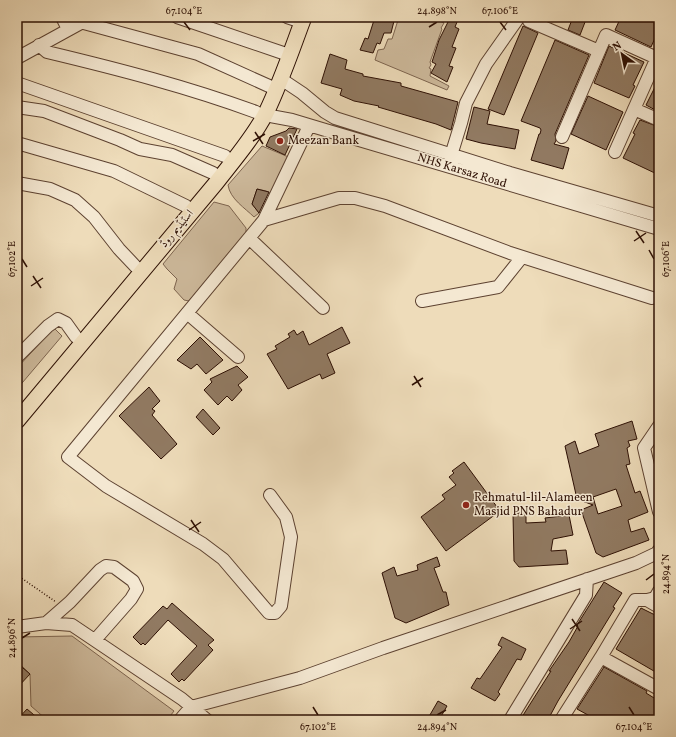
<svg xmlns="http://www.w3.org/2000/svg" width="676" height="737" font-family="Vollkorn,Amiri,serif">
<rect width="100%" height="100%" fill="#eedcba"/>
<filter id="stains"><feTurbulence type="fractalNoise" baseFrequency=".005" numOctaves="4"/><feColorMatrix values="0 0 0 0 .2 0 0 0 0 .09 0 0 0 0 .02 0 0 0 .5 -.17"/></filter>
<radialGradient id="worn" r=".72"><stop offset=".6" stop-color="#630" stop-opacity="0"/><stop offset="1" stop-color="#630" stop-opacity=".3"/></radialGradient>
<path fill="#cdb99b" stroke="#7d644f" d="M399 17H441L440 21 444 23 441 28 442 29 430 62 431 65 429 68 431 69 430 76 449 86 447 90 375 60 378 50 384 49 388 39H392Z
M262 146 291 158 274 195 266 191 257 189 252 204 259 213 254 217C245 208 230 199 228 185Z
M214 202 229 206 246 228V233L189 301 184 300 174 289 177 279 167 269 163 264Z
M54 328 62 336 17 389V368Z
M72 636 174 711 167 720H47L31 706 30 674 17 661V637Z"/>
<path fill="#917a62" stroke="#2d0f03" fill-rule="evenodd" d="M375 17H395L391 33H384L380 44 377 43 373 53 360 50 365 38 368 39Z
M436 17H459L455 27 459 29 452 47 456 48 449 66 453 67 447 82 431 73 436 64 432 62 439 40 448 22 436 18Z
M573 17H587L580 35 568 30Z
M621 17H659V29L651 47 615 30Z
M523 26 538 33 504 115 488 109Z
M555 40 589 55 555 134 556 141 554 144 569 148 563 169 531 160 539 134H540L541 130 540 128 521 121Z
M609 46 644 62 633 85 635 86 629 98 594 83Z
M330 54 347 60 345 69 363 74V76L401 83V86L458 102 451 130 436 124 378 107 379 106 354 101 340 95 342 89 321 83Z
M659 79V112L646 105Z
M588 96 623 112 606 150 571 134Z
M474 107 490 111 487 124 519 130 515 149 481 143 466 139Z
M640 120 659 127V175L623 158 635 134 633 133Z
M289 128 297 129 285 155 266 146 270 137 286 131Z
M257 189 269 192 259 213 252 204Z
M342 327 350 343 327 354 335 373 322 379 320 374 288 389 267 354 277 349 275 346 290 337 288 334 294 330 297 335 303 331 309 345Z
M200 337 223 360 206 374 197 364 191 369 177 360Z
M237 366 248 377 238 385 242 390 232 401 227 396 218 405 204 390 212 382 210 379Z
M149 387 160 401 152 409 155 411 152 415 177 444 161 459 119 416Z
M203 409 220 428 213 435 196 417Z
M632 421 637 439 628 441 630 446 627 448 630 464 626 465 635 493 640 491 648 512 628 520 631 532 644 528 649 540 603 557 596 553 581 510 593 505 577 499 565 446 575 441 579 454 599 446 595 434ZM616 489 622 506 598 514 593 497Z
M464 462 500 511 446 551 421 517 445 499 442 495 456 485 449 477 454 473 452 471Z
M526 512V523L546 522 545 518 569 515 573 535 553 539 551 551 566 550 568 564 519 567 514 561 513 514Z
M437 557 440 566 434 568 443 592H446L449 605 406 623 395 618 382 573 394 567 397 576 418 570 417 565Z
M604 582 622 593 613 607 615 608 558 701 551 714 547 720H520L551 671H549L569 642 578 626 577 625Z
M172 603 214 640 208 645 213 650 184 681 182 679 179 682 171 674 197 646 168 620 145 645 143 643 141 645 133 637 163 606 167 609Z
M641 608 659 617V638L655 646 659 649V674L616 649Z
M502 637 526 649 521 660 517 659 498 692 500 694 495 701 471 688 477 678 480 679 502 647 498 645Z
M17 663 30 674 17 688Z
M604 667 647 691 646 693 659 701V720H597L577 709Z
M438 701 447 706 439 720H427Z
M27 709 40 720H17Z"/>
<g fill="none" stroke-linecap="round" stroke-linejoin="round">
<defs>
<path id="minor" d="M62 17 68 29
M177 17 283 53
M287 17 296 20
M529 21 599 51
M80 22 198 54 269 86
M39 45 47 52C118 69 188 87 256 112
M17 58 88 19
M281 79 302 93 325 112 335 118 510 173 659 216
M17 83 225 156
M17 107 44 111 120 140 140 149 172 155 213 173
M634 109 659 120
M265 115 292 120 332 132 659 229
M562 137 606 35 659 59
M17 143 114 171 186 206
M615 152 659 53
M449 162 461 123 466 103 486 64 519 17
M17 183 50 189 75 200 94 217 119 249 136 267
M264 220 339 198H355L385 206 510 253 652 298
M249 238 323 308
M422 301 498 287 522 257
M187 313 238 357
M17 357 48 326 58 319 66 323 76 337
M659 426 644 448 659 512
M270 495 286 517 291 537 281 606 275 613H269L223 559 203 544 106 486 68 457 264 220 309 126
M647 600 659 607
M46 623 70 602 100 570 106 566 114 567 133 581 137 589 131 599 95 640
M17 627 46 623 72 625 182 699 207 720
M601 657 635 600H647L655 598 659 591
M180 720 191 707 300 678 383 648 636 563 657 553 659 550
M510 720 586 595 587 579
M561 720 601 657 659 689"/>
<path id="major" d="M17 421 216 183C233 161 253 138 266 113 281 82 292 49 304 17"/>
</defs>
<use href="#minor" stroke="#5d4231" stroke-width="14"/>
<use href="#major" stroke="#2d0f03" stroke-width="17"/>
<path stroke="#2d0f03" stroke-width="1.5" stroke-dasharray="1 2" stroke-linecap="butt" d="M17 575 56 602"/>
<use href="#minor" stroke="#f4e8d2" stroke-width="12"/>
<use href="#major" stroke="#eedcba" stroke-width="15"/>
</g>
<path fill="none" stroke="#2d0f03" stroke-width="1.5" d="M184 22 190 30M500 22 506 30M429 27 437 22M255 132 263 144M253 141 265 134M636 231 644 243M634 241 646 233M649 250 654 259M22 259 27 267M33 276 41 288M31 286 43 278M414 376 421 387M412 385 423 378M191 520 199 532M189 530 201 522M646 580 654 574M572 619 580 631M570 629 582 621M22 638 30 633M313 707 318 715M629 707 634 715M437 715 446 710"/>
<g fill="#8f2418" stroke="#f4e8d2" stroke-width="1.5">
<circle cx="280" cy="141" r="4"/>
<circle cx="466" cy="505" r="4"/>
</g>
<g text-anchor="middle" dominant-baseline="central" stroke-width="3" stroke-linejoin="round" paint-order="stroke">
<g font-size="12" fill="#2d0f03" stroke="#f4e8d2" text-anchor="start">
<text x="288" y="141">Meezan Bank</text>
<text x="474" y="498">Rehmatul-lil-Alameen<tspan x="474" dy="14">Masjid PNS Bahadur</tspan></text>
</g>
<g font-size="12" fill="#2d0f03" stroke="#f4e8d2">
<text transform="translate(462 171) rotate(17)">NHS Karsaz Road</text>
<text transform="translate(177 229) rotate(-50)">اسٹیڈیم روڈ</text>
</g>
</g>
<rect width="676" height="737" fill="none" stroke="#eedcba" stroke-width="44"/>
<g transform="translate(622 54) rotate(327)" stroke="#f4e8d2" stroke-width="3" paint-order="stroke">
<path d="M0-3L7 15L0 10L-7 15Z" fill="#2d0f03"/>
<text y="-6" font-size="11" font-weight="bold" text-anchor="middle" fill="#2d0f03">N</text>
</g>
<rect x="22" y="22" width="632" height="693" fill="none" stroke="#2d0f03" stroke-width="1.5"/>
<g font-size="10" text-anchor="middle" fill="#2d0f03">
<text x="184" y="14">67.104°E</text>
<text x="437" y="14">24.898°N</text>
<text x="500" y="14">67.106°E</text>
<text transform="translate(665 259) rotate(-90)" y="4">67.106°E</text>
<text transform="translate(11 259) rotate(-90)" y="4">67.102°E</text>
<text transform="translate(665 574) rotate(-90)" y="4">24.894°N</text>
<text transform="translate(11 638) rotate(-90)" y="4">24.896°N</text>
<text x="318" y="730">67.102°E</text>
<text x="437" y="730">24.894°N</text>
<text x="634" y="730">67.104°E</text>
</g>
<rect width="100%" height="100%" filter="url(#stains)"/>
<rect width="100%" height="100%" fill="url(#worn)"/>
</svg>
